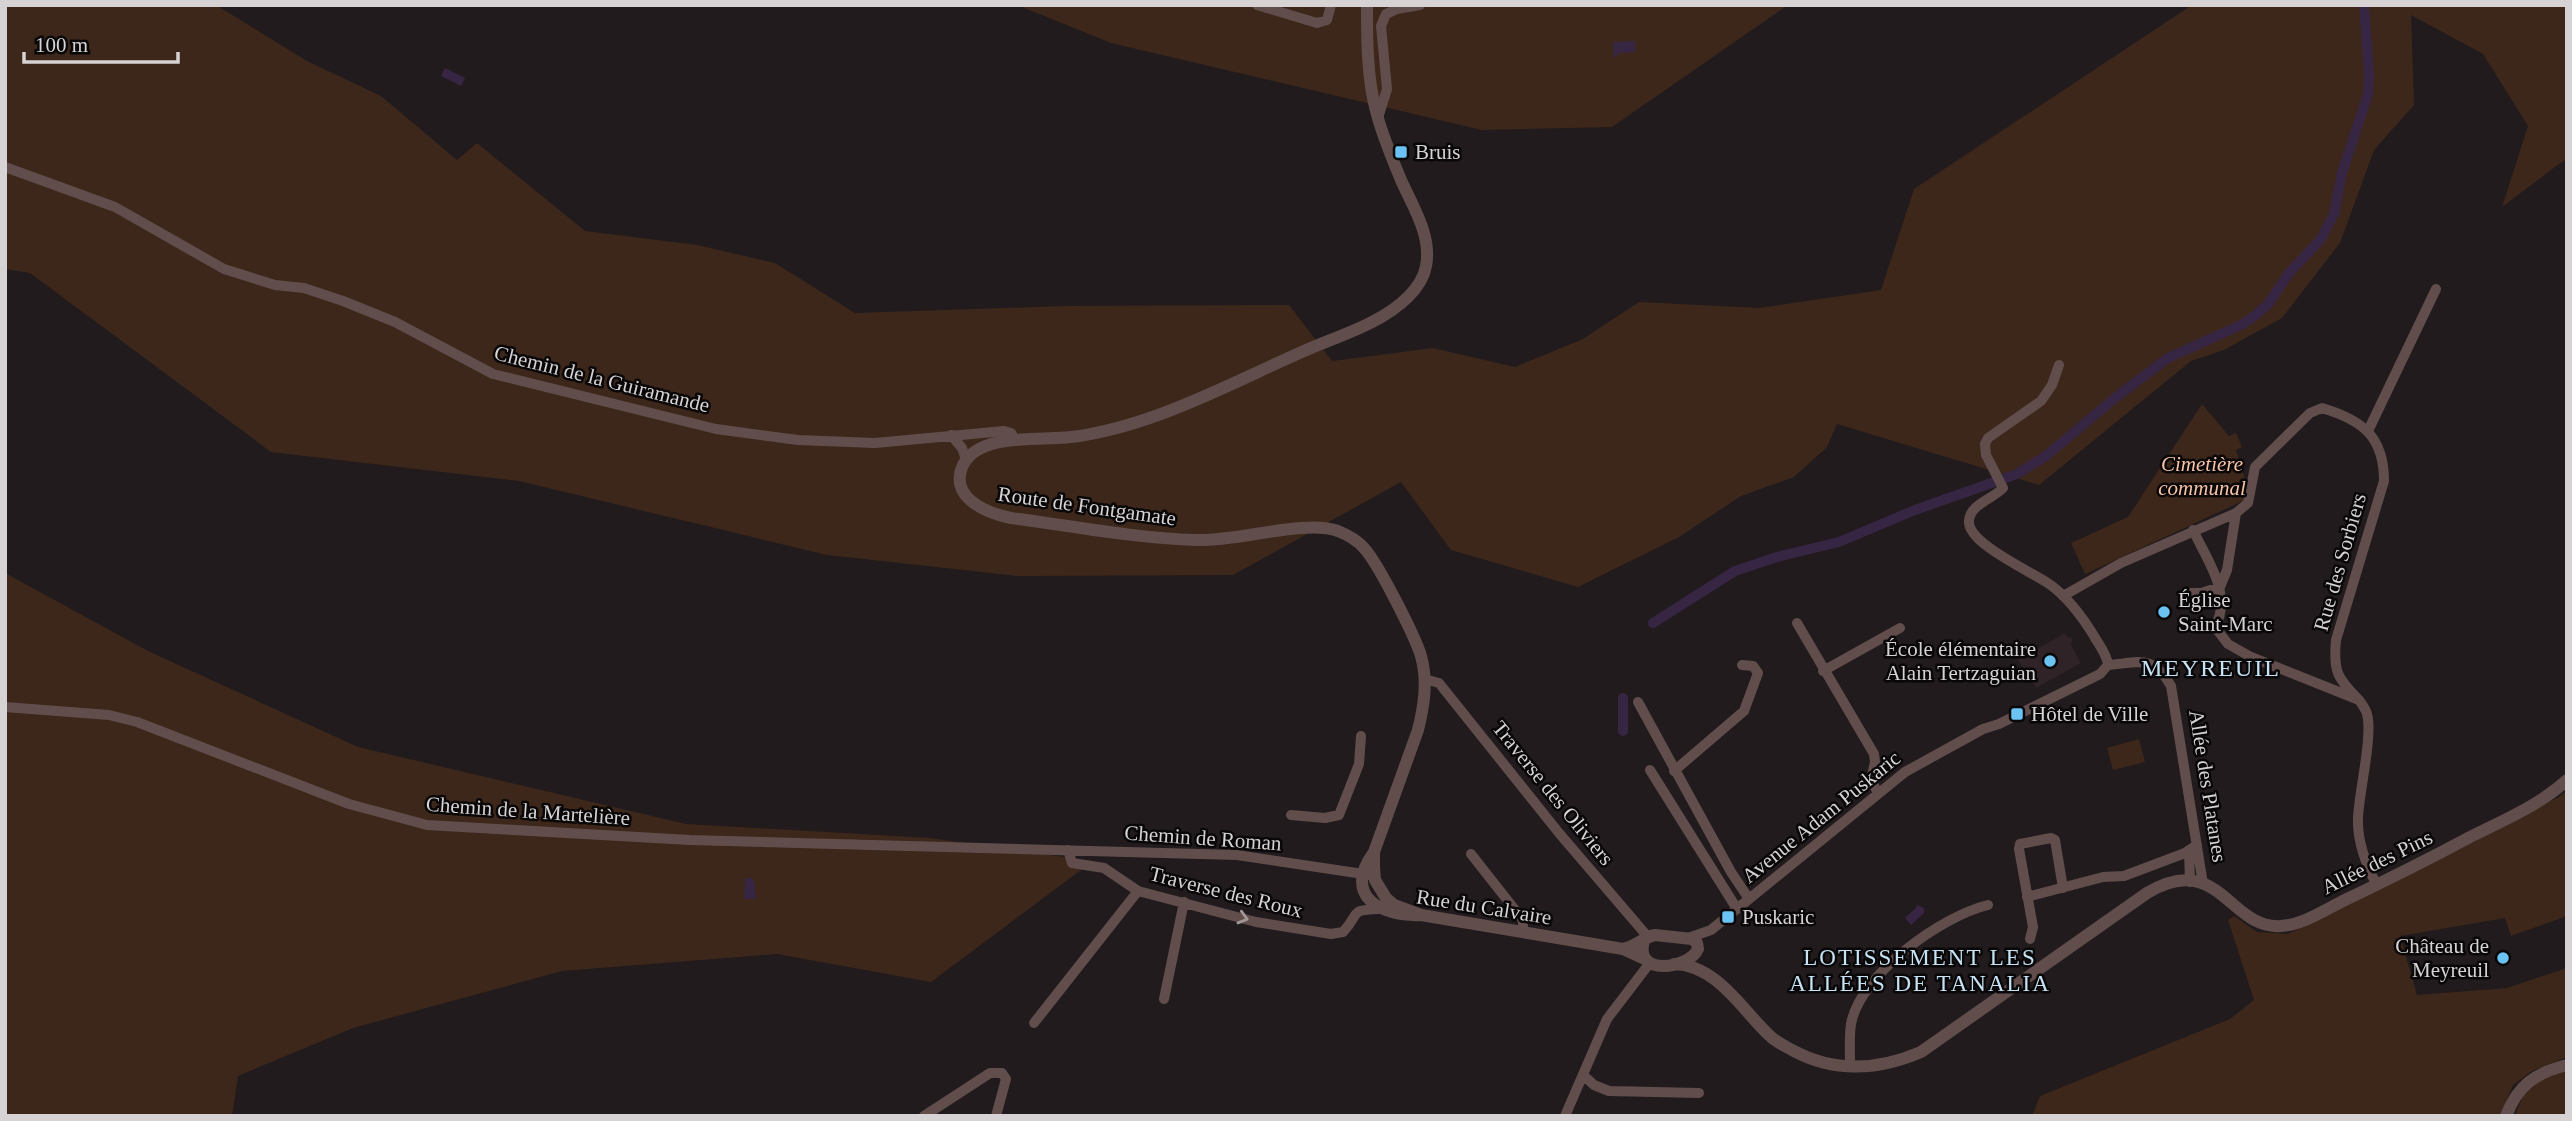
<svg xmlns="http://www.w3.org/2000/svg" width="2572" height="1121" font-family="Georgia,serif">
<rect width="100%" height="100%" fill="#211b1d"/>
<path fill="#2f2327" d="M2065 633 2067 637 2073 638 2071 645 2081 663 2036 688 2018 660Z"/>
<path fill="#3d271a" d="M5 5H216L307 61 381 96 457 160 477 143 585 231 697 245 775 263 855 313 1066 306 1289 305 1332 361 1433 348 1515 367 1583 339 1639 302 1759 308 1881 290 1914 189 2192 5H2567V158L2502 207 2528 126 2483 54 2411 15 2414 105 2374 150 2340 243 2282 318 2224 350 2191 361 2039 485 1837 424 1827 447 1794 477 1741 496 1679 537 1578 587 1451 550 1401 482 1233 575 1019 576 827 555 519 481 271 452 30 273 5 269Z
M1017 5H1788L1612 127 1482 130 1111 43Z
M2202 404 2229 436 2236 433 2242 447 2236 450 2247 486 2245 500 2085 574 2071 543 2128 517Z
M5 573 148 651 358 747 686 824 930 838 1093 861 931 982 777 954 562 971 353 1028 238 1076 232 1116H5Z
M2139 739 2145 762 2113 770 2107 748Z
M2567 791V916L2511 936 2505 918 2400 936 2417 995 2507 988 2567 968V1057L2532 1071 2513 1085 2500 1116H2032L2040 1096 2230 1019 2254 1000 2228 920 2234 916 2257 932 2288 934 2559 797Z
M2567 1068V1116H2515C2527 1082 2536 1081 2567 1068Z"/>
<path fill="#372544" d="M1635 41V52L1618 53V56L1614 57 1613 42Z
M445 68 465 78 461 86 441 76Z
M745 878H751L754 881 756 899H744Z
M1917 905 1924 908V913L1911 925 1905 918 1916 908Z"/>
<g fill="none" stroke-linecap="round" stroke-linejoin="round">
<path stroke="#372544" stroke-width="10" d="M1653 623 1735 571 1777 557 1839 542 1915 510 2017 474 2046 456 2115 398 2168 358 2243 324 2257 314 2269 303 2289 273 2321 239 2334 214 2342 173 2368 94 2369 74 2364 5
M1623 731V698"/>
<path stroke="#614e4c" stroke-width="10" d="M1257 5 1317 23 1327 20 1331 5
M1378 118 1387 89 1381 26 1386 14 1397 9 1420 5
M5 167 115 207 224 269 275 285 304 288 343 301 395 322 493 374 716 429 798 440 875 443 1004 431 1011 433 1016 441
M2059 365 2052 385 2041 401 1988 438 1985 444 1986 455 2003 488C1993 499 1970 504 1969 521 1967 544 2035 573 2052 586 2069 599 2083 618 2094 636 2099 645 2107 654 2108 665
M2368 431 2436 289
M951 435 962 448 966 459
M2193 530C2207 560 2233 594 2215 627L2228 644 2251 657 2359 700C2362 704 2366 710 2367 714 2373 736 2359 792 2358 818 2357 840 2366 866 2377 885
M2187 593H2201L2220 587 2227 570 2236 513
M2063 596 2121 563 2236 513 2248 503 2255 467 2310 413 2322 408C2362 420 2384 436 2384 481L2336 640C2333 671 2337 678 2359 700
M1797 623 1874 754 1875 762 1871 780 1878 793
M2108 665C2138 663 2152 653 2171 686L2203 884
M1823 671 1900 628
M1424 679 1439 683 1559 833 1648 937
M1638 702 1731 872 1749 899
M5 707 109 715 137 722 349 804 427 825 690 840 1237 855 1370 875
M1650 770 1737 909
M1674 771 1744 711 1758 673 1753 666 1742 665
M1291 815 1325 818 1339 815 1359 764 1361 736
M1068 850 1072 863 1104 868 1138 891 1256 922 1331 934 1343 932C1361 913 1348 910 1379 909
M2189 850 2190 882
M1471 854 1523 920V932
M2027 897 2103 877 2124 876 2185 853 2197 845
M1688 938 1711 930 1905 772 1983 729 1999 724 2100 674 2108 665
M2030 939 2033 927 2019 849 2020 844 2051 838 2055 840 2063 888
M1164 999 1184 902
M1034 1023 1138 891
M1850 1067C1850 1053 1849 1037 1851 1024 1860 974 1942 916 1988 905
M1583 1075 1594 1085 1609 1091 1699 1093
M924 1116 990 1073H1002L1006 1079 996 1116
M1565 1116 1607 1019 1649 964"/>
<path stroke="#614e4c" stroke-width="12" d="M1367 5C1367 39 1367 78 1376 111 1382 135 1392 158 1401 180 1413 207 1432 236 1426 266 1424 278 1416 289 1408 297 1381 324 1338 336 1304 351 1231 383 1152 427 1071 437 1041 441 979 432 963 465 948 497 986 513 1011 518 1072 526 1134 538 1196 540 1236 542 1305 519 1338 531 1348 535 1357 540 1364 548 1378 563 1415 636 1421 656 1428 681 1424 706 1418 730L1374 852V867L1375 880 1386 898 1394 905 1421 915
M1374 852C1342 895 1380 917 1421 915L1623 949 1645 959
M1623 949C1637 946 1644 937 1655 935L1692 939 1697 943 1698 949C1689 969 1633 977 1644 941
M1674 964C1717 965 1742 1010 1770 1036 1776 1042 1785 1046 1792 1050 1834 1073 1879 1070 1921 1052L2147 893C2220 850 2229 930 2281 926 2303 925 2326 909 2345 900 2387 880 2429 859 2470 837 2502 821 2540 805 2567 780
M2506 1116C2518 1085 2535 1073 2567 1065"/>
</g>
<defs><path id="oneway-chevron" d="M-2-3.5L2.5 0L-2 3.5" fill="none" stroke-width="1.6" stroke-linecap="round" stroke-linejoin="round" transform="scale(1.75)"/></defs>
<use stroke="#a29797" href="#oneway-chevron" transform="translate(1243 918) rotate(16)"/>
<g fill="#6ac3f2" stroke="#090707" stroke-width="2.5">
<rect x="1394" y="145" width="14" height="14" rx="3.5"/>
<circle cx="2164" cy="612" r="7"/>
<circle cx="2050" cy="661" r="7"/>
<rect x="2010" y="707" width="14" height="14" rx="3.5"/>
<rect x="1721" y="910" width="14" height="14" rx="3.5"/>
<circle cx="2503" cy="958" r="7"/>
</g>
<g text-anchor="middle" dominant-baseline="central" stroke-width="5" stroke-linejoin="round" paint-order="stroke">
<g font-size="21" fill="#d7d3d4" stroke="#090707" text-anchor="start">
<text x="1415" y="152">Bruis</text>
<text x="2178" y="600">Église<tspan x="2178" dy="24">Saint-Marc</tspan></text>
<text x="2036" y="649" text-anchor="end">École élémentaire<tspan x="2036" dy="24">Alain Tertzaguian</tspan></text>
<text x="2031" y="714">Hôtel de Ville</text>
<text x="1742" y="917">Puskaric</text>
<text x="2489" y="946" text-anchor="end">Château de<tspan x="2489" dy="24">Meyreuil</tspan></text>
</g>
<g font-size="21" fill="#d7d3d4" stroke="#090707">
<text transform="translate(602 379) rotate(14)">Chemin de la Guiramande</text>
<text transform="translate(1087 506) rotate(8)">Route de Fontgamate</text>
<text transform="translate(2340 562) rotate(-74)">Rue des Sorbiers</text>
<text transform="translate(2208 786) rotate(81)">Allée des Platanes</text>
<text transform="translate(1553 793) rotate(51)">Traverse des Oliviers</text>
<text transform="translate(528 811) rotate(4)">Chemin de la Martelière</text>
<text transform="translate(1821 817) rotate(-39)">Avenue Adam Puskaric</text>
<text transform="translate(1203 838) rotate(4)">Chemin de Roman</text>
<text transform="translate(2377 862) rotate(-26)">Allée des Pins</text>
<text transform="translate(1226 892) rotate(14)">Traverse des Roux</text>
<text transform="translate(1484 907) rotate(9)">Rue du Calvaire</text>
</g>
<g font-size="21" font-style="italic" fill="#f8c4a7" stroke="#090707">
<text x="2202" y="464">Cimetière<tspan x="2202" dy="24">communal</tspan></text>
</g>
<g font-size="23" letter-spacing="2" fill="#c5e3f5" stroke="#090707">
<text x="1920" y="957">LOTISSEMENT LES<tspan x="1920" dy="26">ALLÉES DE TANALIA</tspan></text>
</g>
<g font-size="24" letter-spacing="2" fill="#c5e3f5" stroke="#090707">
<text x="2211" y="668">MEYREUIL</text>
</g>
</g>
<rect width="2572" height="1121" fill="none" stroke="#d7d3d4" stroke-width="14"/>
<path d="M24 52v10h154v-10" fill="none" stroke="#d7d3d4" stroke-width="3.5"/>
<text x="35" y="52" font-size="21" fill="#d7d3d4" stroke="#090707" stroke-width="5" paint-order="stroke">100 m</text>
</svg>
